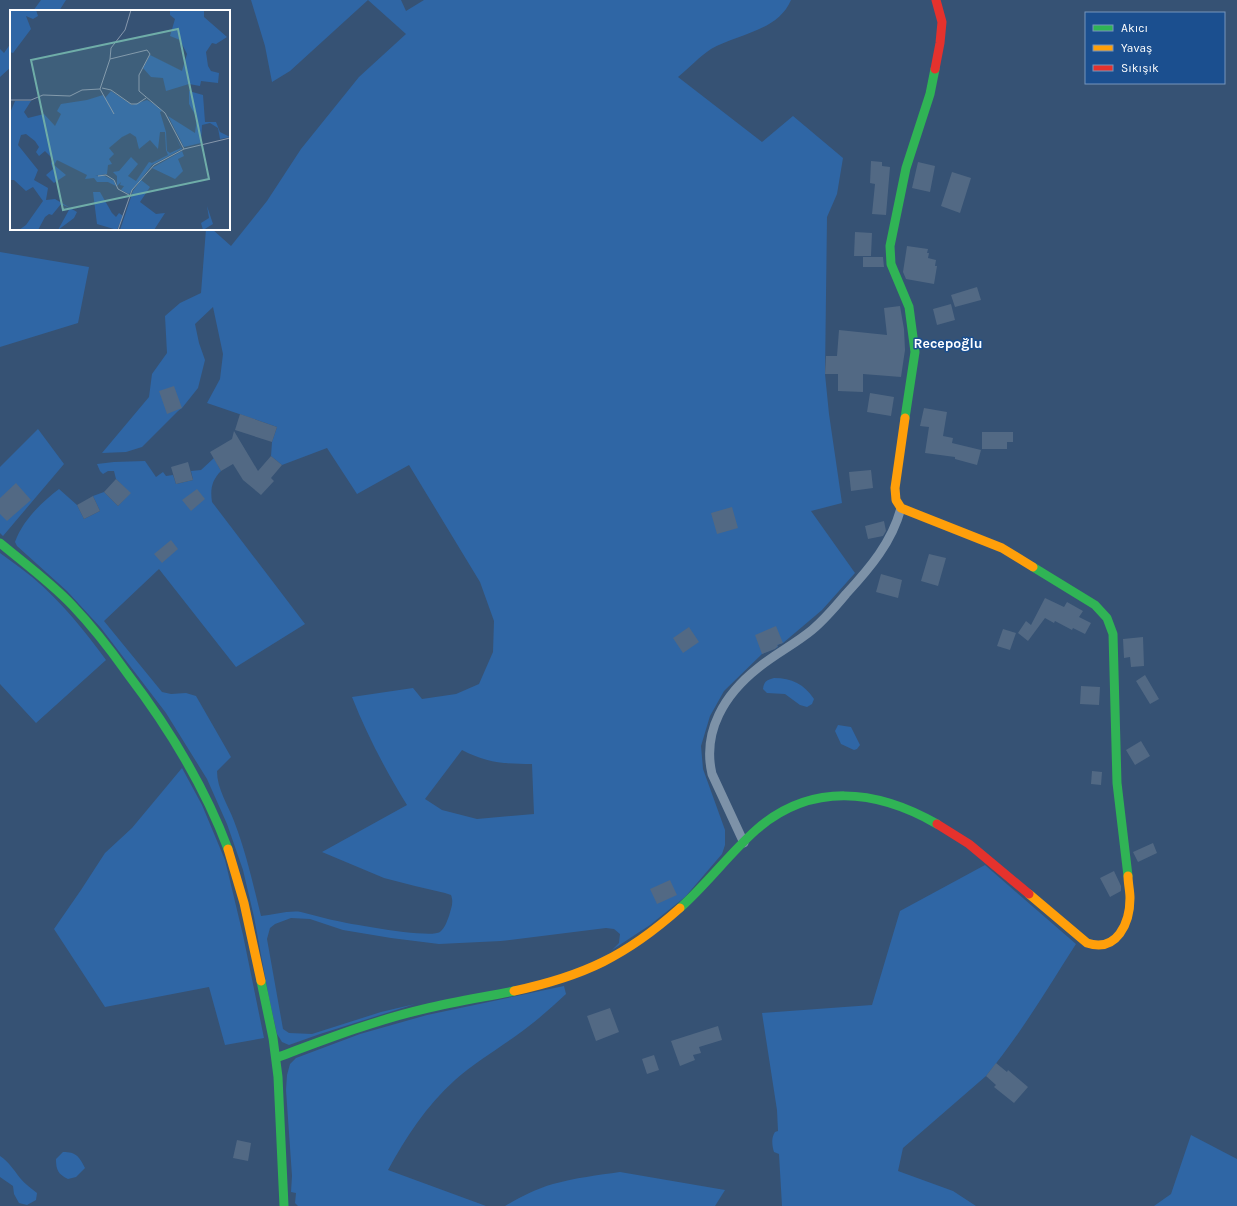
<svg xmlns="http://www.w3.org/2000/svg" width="1237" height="1206" font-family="Karla,sans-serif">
<rect width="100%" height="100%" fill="#365274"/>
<path fill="#2f66a5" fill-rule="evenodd" d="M41 0H66L59 11H33Z
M251 0H401L406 11 424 0H791C778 31 738 34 711 49 700 56 688 69 678 77L762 142 793 116 843 158 837 194 827 217 825 374 829 414 842 503 811 511 855 573 822 610 783 643 777 645 778 647 762 654 724 691 710 716 701 746 703 769 725 830V845L722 854 685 897 650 925 612 950 619 943 620 934 614 929 606 928 501 941 439 944 391 938 343 930 310 919 291 918 275 924 270 928 267 939 283 1029 289 1033 312 1034 381 1012 415 1004 320 1034 289 1045 282 1042 277 1034 269 998 254 917 243 870 227 824 207 779 166 713 101 628 67 591 17 546 15 542C23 520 41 503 59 489L77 505 84 519 100 511 93 496 104 492 118 506 130 493 116 479 114 471H108L103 474 100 471 97 464 114 462 145 461 156 477 163 472 166 476 173 475 176 484 193 480 191 471 201 470 214 458 221 471C212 480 210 489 212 502L305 624 236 667 159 569 104 621 162 692 171 694 186 693 196 696 231 757 217 771C217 789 228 805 234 821 246 852 253 884 261 916 272 915 290 910 301 912 310 914 319 917 328 919 344 923 430 939 440 932 445 928 447 921 449 916 451 908 454 903 451 895L445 893 415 886 384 878 322 852 407 805C386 771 367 735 352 697L413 688 422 699 456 694 479 684 493 652 494 621 480 582 409 465 357 494 327 448 282 465 271 456 272 442 277 427 207 403 220 379 223 354 213 307 195 324 199 343 205 360 198 388 182 408 178 411 142 447 126 452 102 453 149 397 152 374 167 353 165 316 180 303 201 293 206 229H212L231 246 267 201 301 149 359 77 406 34 368 0 290 71 272 82 265 46ZM462 750C487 763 505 764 532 764L534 814 477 819 442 810 425 799Z
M11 43V67L0 77V49L4 53Z
M0 252 89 267 78 323 0 347Z
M38 429 64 464 3 536 0 533V467Z
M0 553C11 561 22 569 32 577 61 601 84 630 106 660L36 723 0 684Z
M774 678C792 678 804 684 814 699L812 704 807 707 800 705 785 694 767 693 763 689C764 681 767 680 774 678Z
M838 725 851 727 860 745 857 749 854 750 841 744 835 731Z
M182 768 202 805 225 860 243 935 264 1038 225 1045 209 987 105 1007 54 929 81 890 105 853 132 828Z
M985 865 1076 944C1047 989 1020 1035 986 1076L903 1148 898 1171 953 1191 976 1206H782L779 1154 774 1152C772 1145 771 1138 775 1132L778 1131 777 1110 762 1013 872 1005 900 911Z
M564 986 566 994C550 1009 534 1023 517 1035 496 1050 474 1063 455 1080 426 1106 406 1137 388 1170L486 1206H298L295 1203 296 1193 291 1192 292 1176 286 1090 287 1075 290 1064 296 1058 360 1034 427 1015Z
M1191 1135 1237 1159V1206H1154L1171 1194Z
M63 1152C76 1152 79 1156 85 1168L76 1177 68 1179C58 1174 56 1170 56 1159Z
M0 1156C9 1162 13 1169 20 1178 25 1184 31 1188 37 1193L36 1200 27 1205 19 1203 14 1194 13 1186 0 1177Z
M620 1172 725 1190 715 1206H505C520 1197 536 1189 553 1184 575 1178 598 1175 620 1172Z"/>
<path fill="#526984" d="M871 161 882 162V166L890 167 886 215 872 214 875 184 870 183Z
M918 162 935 166 930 192 912 188Z
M952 172 971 178 960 213 941 206Z
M855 232 872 233 871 256H854Z
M907 246 928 249 927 253H929L928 258 936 260 935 266H937L934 284 906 279 903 272Z
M863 257H883L884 267H863Z
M977 287 981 300 955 307 951 295Z
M951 304 955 320 937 325 933 309Z
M900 306 904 329 905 350 901 377 863 374V392L838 391V374H825L826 356H837L839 330 887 335 884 308Z
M174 386 182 408 167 414 159 391Z
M870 393 894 397 891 416 867 412Z
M924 408 947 412 943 436 953 438 952 443 981 450 977 465 955 459V457L925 453 929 427 920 426Z
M240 414 277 427 272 442 235 430Z
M234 431 258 471 271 456 282 465 271 478 274 481 261 495 243 480 233 464 221 471 210 452 232 439Z
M982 432H1013V442H1007V449H982Z
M188 462 193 480 176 484 171 467Z
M871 470 873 488 851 491 849 472Z
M116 479 131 493 118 506 104 492Z
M16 483 31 500 7 521 0 514V498Z
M197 489 205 499 191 511 182 500Z
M93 496 100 511 84 519 77 505Z
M732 507 738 528 717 534 711 513Z
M884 521 886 531 883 536 868 539 865 526Z
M171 540 178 549 162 563 154 554Z
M929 554 946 558 938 586 921 581Z
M881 574 902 580 898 598 876 592Z
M1045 598 1064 607 1067 602 1083 611 1079 617 1091 623 1085 634 1073 628 1072 630 1055 621 1054 623 1045 618 1028 641 1018 633 1026 621 1031 625Z
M776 626 783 643 777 645 778 646 775 649 762 654 755 635Z
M689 627 699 642 683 653 673 638Z
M1003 629 1016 633 1010 650 997 646Z
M1143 637 1144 666 1131 667 1130 657 1124 658 1123 639Z
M1145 675 1159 699 1150 704 1136 681Z
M1081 686 1100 687 1099 705 1080 704Z
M1141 741 1150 756 1135 765 1126 750Z
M1092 771 1102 772 1101 785 1091 784Z
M1153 843 1157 853 1138 862 1133 852Z
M1114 871 1121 886V891L1110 897 1100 878Z
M670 880 677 895 657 904 650 889Z
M610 1008 619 1032 596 1041 587 1016Z
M718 1026 722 1040 699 1047 701 1053 693 1055 695 1060 680 1066 671 1041Z
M654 1055 659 1070 647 1074 642 1059Z
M996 1063 1007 1072 1008 1070 1028 1087 1014 1103 994 1087 996 1085 986 1076Z
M237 1140 251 1143 248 1161 233 1158Z"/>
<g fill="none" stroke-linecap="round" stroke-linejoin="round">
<path stroke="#7d92a8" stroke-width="9" d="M744 843 712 774C702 731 725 694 758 668 775 654 795 644 812 630 825 619 836 606 846 594 870 568 892 542 901 508"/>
<path stroke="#30b455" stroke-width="9" d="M905 418 915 352 909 307 891 264 890 246 906 168 930 94 935 69
M0 543C24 563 50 582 72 605 92 626 110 649 127 673 169 728 204 785 228 849
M1033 567 1095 605 1107 618 1113 634 1117 783 1128 876
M680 908C707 884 729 854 756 830 811 782 876 789 937 824
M261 981 273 1038 278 1077 284 1206
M276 1058C324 1040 373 1021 424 1009 453 1002 484 997 514 991"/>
<path stroke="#ff9f0a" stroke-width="9" d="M905 418 895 488 896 500 901 508 1002 548 1033 567
M228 849 244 903 261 981
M1029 894 1087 943C1117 953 1130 923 1130 898 1130 891 1128 883 1128 876
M514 991C584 976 626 956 680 908"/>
<path stroke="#e5322d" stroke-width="9" d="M935 69 940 43 942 22 936 0
M937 824 969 844 1029 894"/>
</g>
<g text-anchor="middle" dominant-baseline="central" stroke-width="3" stroke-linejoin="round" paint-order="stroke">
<g font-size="14" font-weight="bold" fill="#fff" stroke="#1b4f8f">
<text x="948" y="343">Recepoğlu</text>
</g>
</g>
<g transform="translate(10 10)">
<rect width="220" height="220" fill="#365274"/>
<path d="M0 0H26L28 6 23 9 16 6 21 19 3 43 0 42ZM160 0H194V7L217 27 206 34 202 33 196 42 198 56 201 61 209 63 208 73 191 71 190 76 179 74 156 81 153 68 141 67 133 58 140 45 172 61 177 44 170 30 160 26 165 9 160 5ZM101 81 122 95 137 90 144 94 152 101 150 102 156 122 157 141 160 143 171 138 164 124 172 139 142 155 119 184 111 180 114 176 110 175 111 172 107 176V166L103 162 109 161 121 147 128 154 118 166 126 171 139 152 142 153 158 145 156 140 155 122H150L148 139 140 130 129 139 126 127 120 123 112 127 99 138 104 144 99 149 102 154 98 155 97 164 85 166H95L104 171 106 176 98 172H87L84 168 75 169 77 165 47 150 44 155 56 165 44 173 36 165 43 159 41 153 44 150 35 141 29 146 26 142 29 137 25 131 16 124 11 125 8 135 28 160 24 170 38 178 36 190 45 189 67 202 64 208 48 220 60 198 51 194 42 205 39 204 35 207 28 220H9L16 215 33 191 23 177 16 181 4 170H0V103L5 91H21L14 102 18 108 34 104 45 116 51 104 47 101 51 94 77 90 93 85 95 88ZM179 81 193 85 195 112H206L210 122 220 127 210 129 208 118 200 113 192 115 191 133 174 137 158 106 185 123 187 108 179 94ZM172 141 174 146 168 149 173 161 165 169 142 158ZM131 170 140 177 130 192 146 204 155 203 144 220H110L123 181ZM83 182H90L102 203 106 207 109 203 113 206 107 220 87 214ZM197 196 203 214 193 220 191 213 199 208Z" fill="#2f66a5"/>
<path fill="none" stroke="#8697ac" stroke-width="1" d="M100 49 101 38 115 20 121 0M92 78 101 80 121 94H127L136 88M90 79 104 104M0 90H21L33 85 60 86 72 80 90 79 100 49 137 40 140 44 129 65V81L155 103 174 139M88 166 96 165 104 170 108 179 119 185M108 220 122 180 144 155 174 139 220 128"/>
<path fill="#6fada8" fill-opacity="0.15" stroke="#6fada8" stroke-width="2" d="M168 19 199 169 53 200 21 50Z"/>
<rect width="220" height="220" fill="none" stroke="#fff" stroke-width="2"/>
</g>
<rect x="1085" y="12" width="140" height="72" fill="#1b4f8f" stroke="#7695bc"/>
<rect x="1093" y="25" width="20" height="6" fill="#30b455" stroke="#7695bc"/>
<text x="1121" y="32" font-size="12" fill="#ffffff">Akıcı</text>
<rect x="1093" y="45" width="20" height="6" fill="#ff9f0a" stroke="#7695bc"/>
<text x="1121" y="52" font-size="12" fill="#ffffff">Yavaş</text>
<rect x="1093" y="65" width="20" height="6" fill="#e5322d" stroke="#7695bc"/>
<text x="1121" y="72" font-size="12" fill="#ffffff">Sıkışık</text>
</svg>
